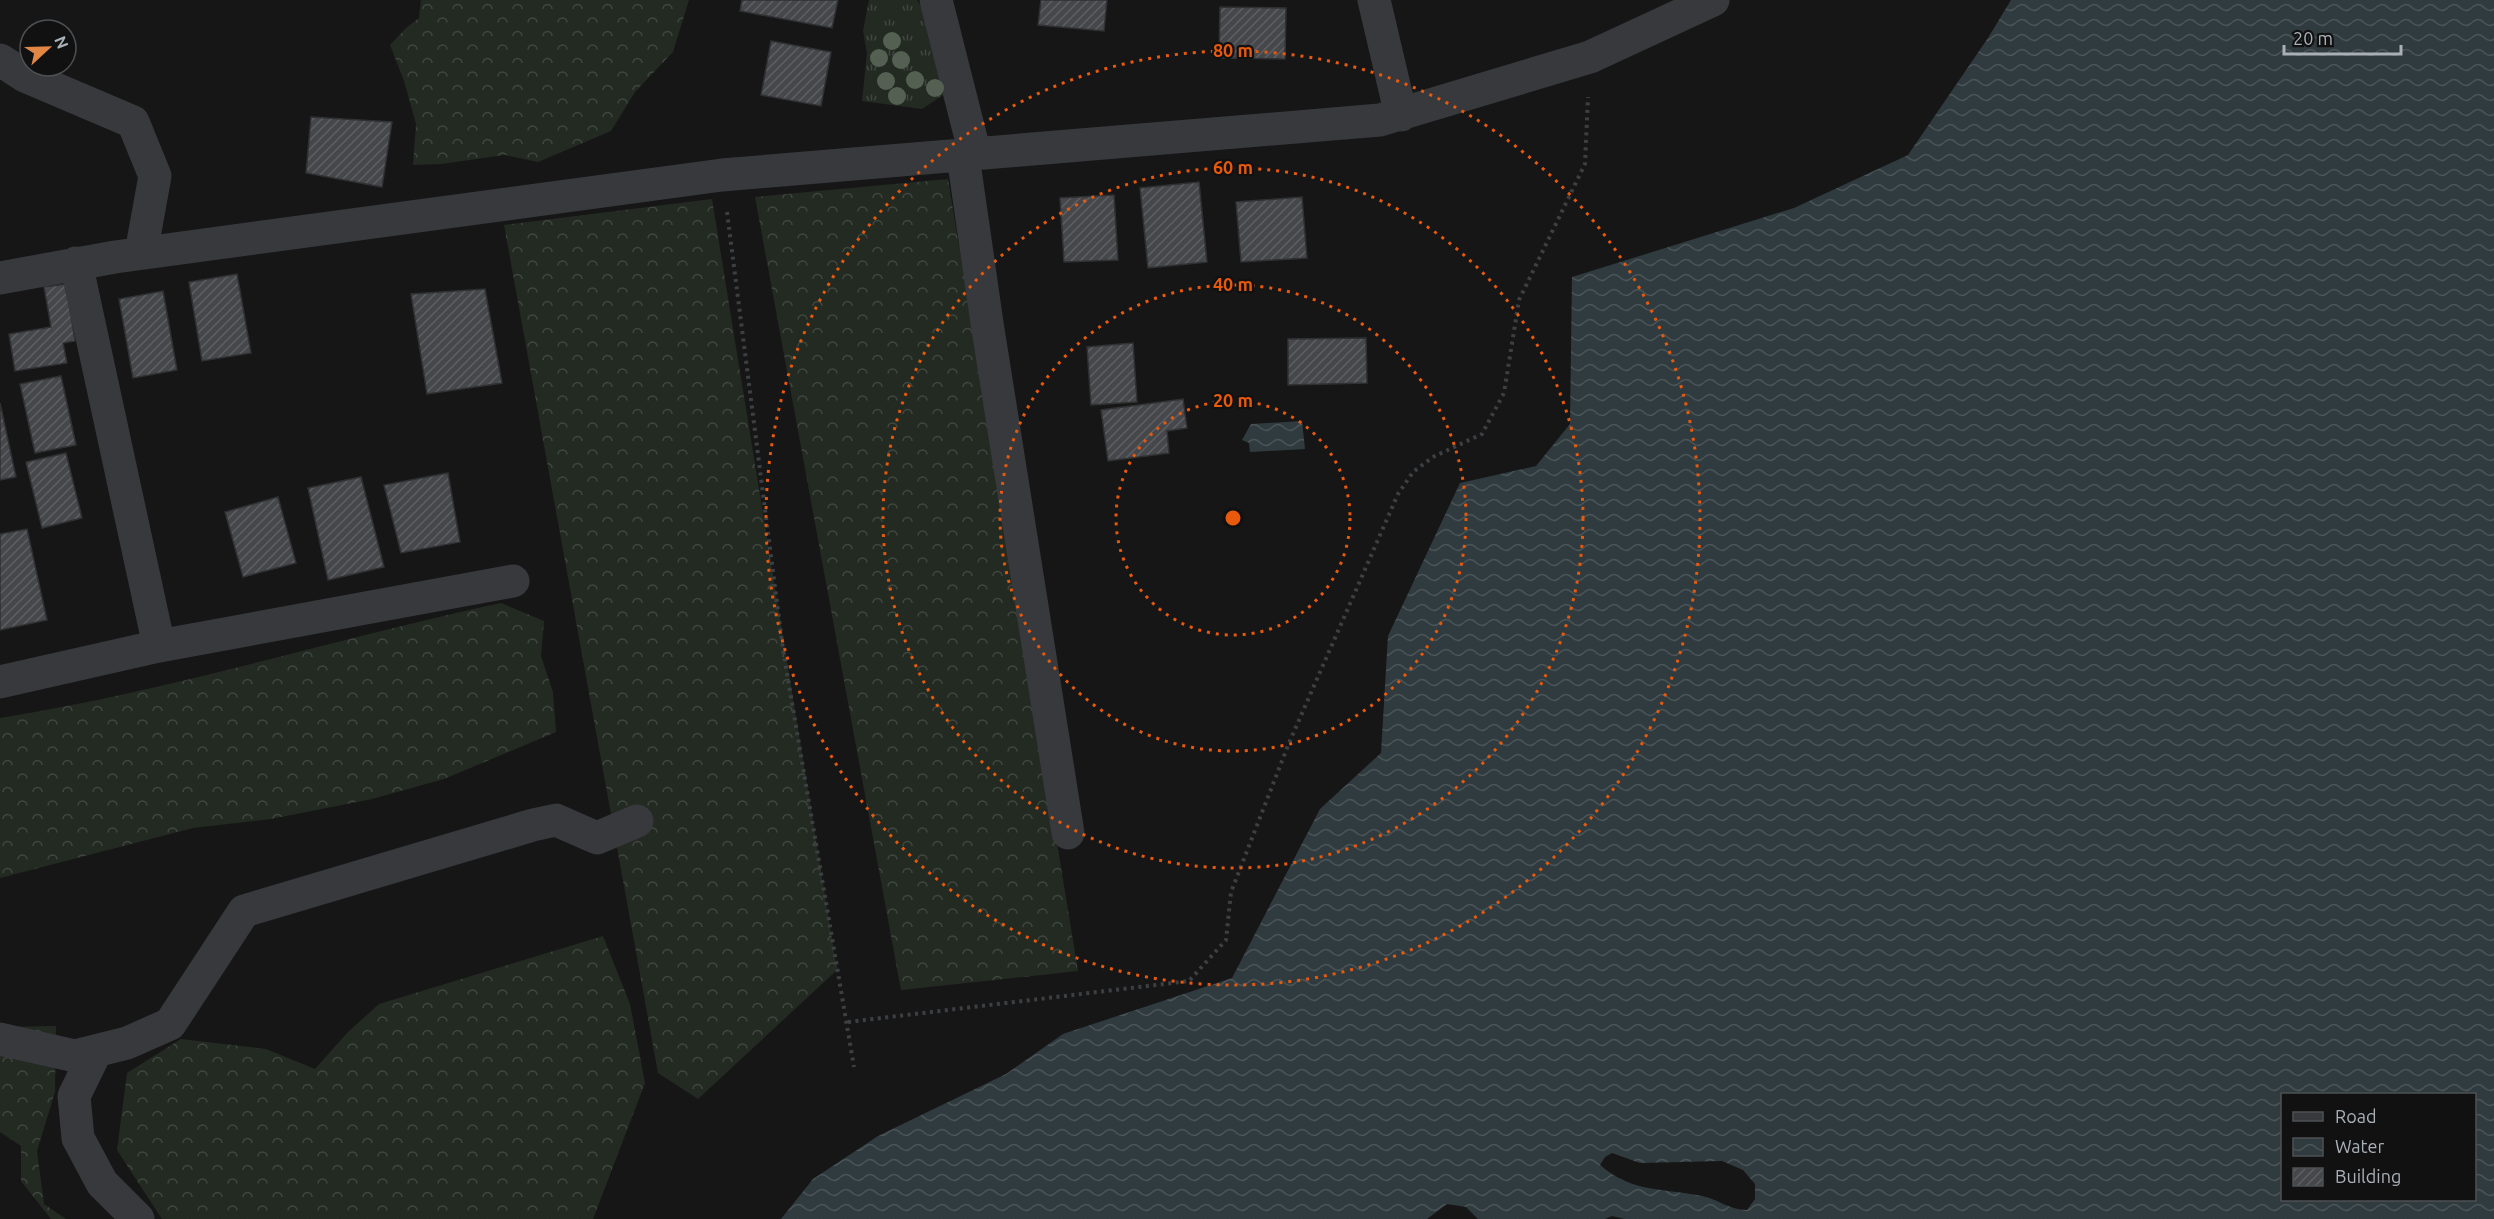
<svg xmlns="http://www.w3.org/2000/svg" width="2494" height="1219" font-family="Ubuntu,sans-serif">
<defs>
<pattern id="grass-tufts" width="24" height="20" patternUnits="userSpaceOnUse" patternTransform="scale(1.5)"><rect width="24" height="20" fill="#232a22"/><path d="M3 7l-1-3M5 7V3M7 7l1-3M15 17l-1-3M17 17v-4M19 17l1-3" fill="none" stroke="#404640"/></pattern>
<pattern id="forest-crowns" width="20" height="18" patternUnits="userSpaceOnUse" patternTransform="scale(1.5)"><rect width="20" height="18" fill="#232a22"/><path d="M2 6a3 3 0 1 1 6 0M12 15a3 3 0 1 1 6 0" fill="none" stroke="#404640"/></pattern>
<pattern id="water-waves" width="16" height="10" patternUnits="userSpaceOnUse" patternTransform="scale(1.5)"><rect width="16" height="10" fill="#303b3f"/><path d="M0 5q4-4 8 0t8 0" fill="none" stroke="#4b5558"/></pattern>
<pattern id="building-hatch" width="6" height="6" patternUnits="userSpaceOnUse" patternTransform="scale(1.5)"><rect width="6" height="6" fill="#45474a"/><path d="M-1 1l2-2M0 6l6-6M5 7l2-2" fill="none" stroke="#5d5f62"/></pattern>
</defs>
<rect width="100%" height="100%" fill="#161617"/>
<path fill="url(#grass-tufts)" d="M869 0H917L926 14 943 95 922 109 862 101 867 53 863 31Z"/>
<path fill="url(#forest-crowns)" d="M421 0H689L673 52 635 92 611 131 538 162 505 155 441 164 413 165 416 124 404 81 390 45 407 27 419 18Z
M948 179 1078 971 901 990 755 197Z
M712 199 837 970 698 1099 658 1073 504 225Z
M501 603 544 621 541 656 553 692 556 732 444 779 372 799 271 819 193 828 0 878V718C169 691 334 639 501 603Z
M603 936 630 1004 645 1083 593 1219H162L117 1150 127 1073 181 1039 266 1049 315 1069 348 1032 379 1004Z
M56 1026 55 1092 37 1151 44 1204 66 1219H51L21 1181V1146L0 1132V1027Z"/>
<path fill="url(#water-waves)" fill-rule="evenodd" d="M2011 0H2494V1219H1625L1612 1216 1605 1219H1478L1466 1207 1447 1204 1427 1219H781L813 1179 878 1136 1006 1074 1063 1034 1232 978 1320 809 1381 753 1388 636 1460 483 1536 466 1570 424 1572 277 1794 208 1908 155 1988 38ZM2282 1094H2474V1200H2282ZM1612 1153 1640 1163 1722 1161 1743 1170 1755 1184V1199L1747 1210C1729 1210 1718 1199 1702 1196 1663 1188 1632 1193 1600 1165L1605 1157Z
M1302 421 1305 449 1250 452 1249 443 1242 440 1251 424Z"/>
<path fill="url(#building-hatch)" stroke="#303133" stroke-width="1.5" d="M742 0H838L832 28 740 11Z
M1041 0H1107L1104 31 1038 25Z
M1220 7 1286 8 1285 59 1219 58Z
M771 41 831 52 821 106 761 95Z
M311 117 392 122 382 187 306 173Z
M1199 182 1207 262 1148 268 1140 188Z
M1114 195 1118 260 1064 262 1060 198Z
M1302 197 1307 258 1241 262 1236 202Z
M237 274 251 353 202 361 189 282Z
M66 284 75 341 63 343 67 363 15 371 9 334 51 327 44 287Z
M485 289 502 383 427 394 411 294Z
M163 291 177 370 133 378 119 299Z
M1366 338 1367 383 1288 385V339Z
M1133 343 1137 402 1091 405 1087 347Z
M61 376 76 445 35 453 20 384Z
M1183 399 1187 428 1167 431 1169 453 1108 461 1101 410Z
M0 403 16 477 0 480Z
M66 453 82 518 42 528 26 462Z
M448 473 460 542 401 553 384 485Z
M361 477 384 567 328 580 308 488Z
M278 497 296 563 243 577 225 512Z
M27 529 47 620 0 630V534Z"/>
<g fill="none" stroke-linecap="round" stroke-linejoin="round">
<path stroke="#3d4043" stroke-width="4" stroke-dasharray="3 4.5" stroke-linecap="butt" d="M727 212 783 650 854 1067
M848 1022 1189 981 1226 940 1231 892 1289 743 1398 494 1413 472 1433 457 1482 434 1504 393 1519 300 1585 164 1588 97"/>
<path stroke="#37393c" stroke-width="33" d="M936 0 975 154
M1374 0 1401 115
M0 60 25 76 133 122 155 176 141 253
M963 156 987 323 1068 833
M76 263 159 646
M0 278 115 257 722 175 1380 120 1590 57 1713 0
M0 682 159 646 513 581
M0 1039 75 1056 127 1043 170 1024 244 911 533 825 556 820 597 838 637 821
M96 1051 74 1096 78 1138 102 1183 138 1219"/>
</g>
<g fill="#546152">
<circle cx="892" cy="41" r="9"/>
<circle cx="879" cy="58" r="9"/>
<circle cx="901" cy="60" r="9"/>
<circle cx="915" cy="80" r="9"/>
<circle cx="886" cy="81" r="9"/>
<circle cx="935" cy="88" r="9"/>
<circle cx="897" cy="96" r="9"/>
</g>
<g fill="none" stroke="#e8590c" stroke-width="3" stroke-dasharray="3 6">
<circle cx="1233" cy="518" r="117"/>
<circle cx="1233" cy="518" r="233"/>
<circle cx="1233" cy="518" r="350"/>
<circle cx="1233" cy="518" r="467"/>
</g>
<circle cx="1233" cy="518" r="9" fill="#e8590c" stroke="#111112" stroke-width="3"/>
<g font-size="18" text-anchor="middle" font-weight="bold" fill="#e8590c" stroke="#111112" stroke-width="4.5" stroke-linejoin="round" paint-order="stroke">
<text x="1233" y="57">80 m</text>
<text x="1233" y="174">60 m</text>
<text x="1233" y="291">40 m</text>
<text x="1233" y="407">20 m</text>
</g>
<rect x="2281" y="1093" width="195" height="108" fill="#111112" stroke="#4e5154" stroke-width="1.5"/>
<rect x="2293" y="1112" width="30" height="9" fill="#37393c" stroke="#4e5154" stroke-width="1.5"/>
<text x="2335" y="1123" font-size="18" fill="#a9b0b6">Road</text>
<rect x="2293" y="1138" width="30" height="18" fill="url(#water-waves)" stroke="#4e5154" stroke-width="1.5"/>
<text x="2335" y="1153" font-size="18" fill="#a9b0b6">Water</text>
<rect x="2293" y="1168" width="30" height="18" fill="url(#building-hatch)" stroke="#4e5154" stroke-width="1.5"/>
<text x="2335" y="1183" font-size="18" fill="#a9b0b6">Building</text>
<g transform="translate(48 48) rotate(68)"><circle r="28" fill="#111112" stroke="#4e5154" stroke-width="1.5"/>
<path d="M0-4.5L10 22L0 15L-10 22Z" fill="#e18644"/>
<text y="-9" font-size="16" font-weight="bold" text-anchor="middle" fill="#a9b0b6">N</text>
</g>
<path d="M2284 45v9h117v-9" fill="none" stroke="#a9b0b6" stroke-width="3"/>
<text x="2293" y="45" font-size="18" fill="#a9b0b6" stroke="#111112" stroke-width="4.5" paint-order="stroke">20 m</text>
</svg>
